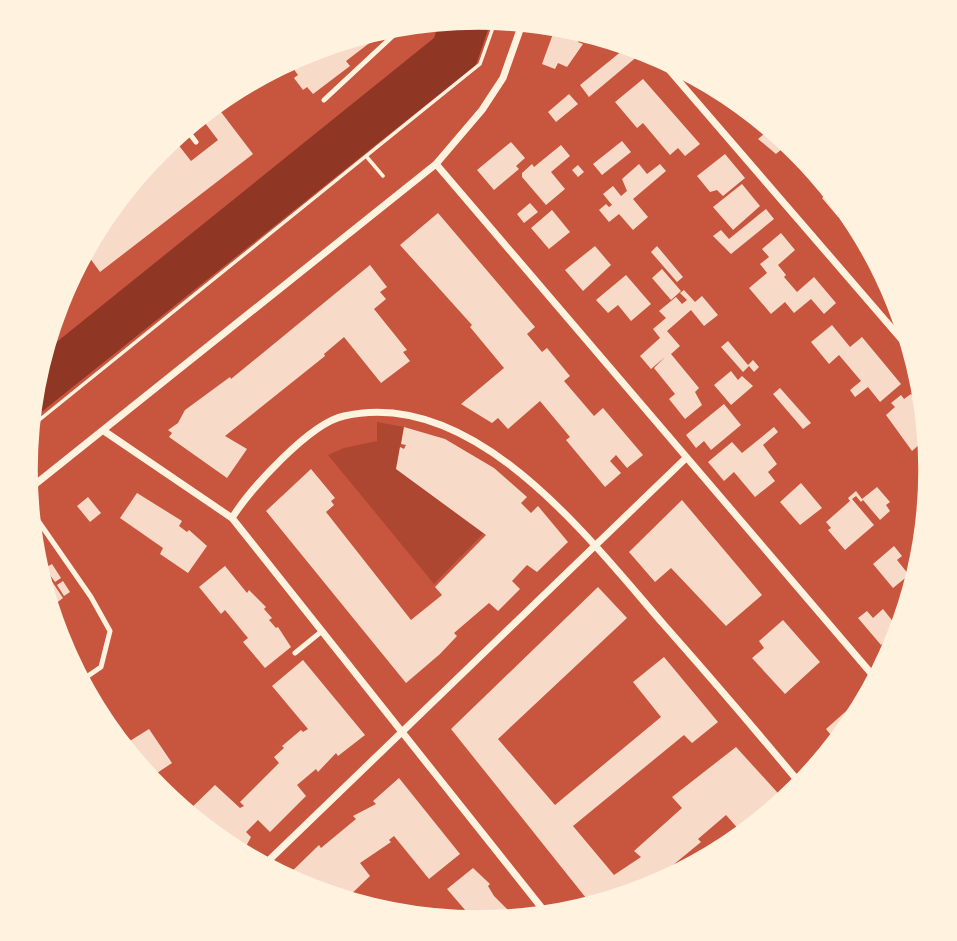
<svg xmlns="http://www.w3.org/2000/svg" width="957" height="941" font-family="'Libre Baskerville',serif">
<rect width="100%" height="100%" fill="#c8553d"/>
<path fill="#ae4732" d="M377 422 404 427 396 469 484 533 434 584 328 455 344 448 377 441Z"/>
<path fill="#8f3625" d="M479 16 492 18 476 65 34 418 48 349 434 38 439 24Z"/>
<path fill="#f7dbc8" d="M554 31 581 36 578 42 583 44 567 67 558 63 555 69 542 64Z
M380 35 346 61 350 66 313 94 307 87 303 90 294 78 298 75 293 68 283 65 305 50Z
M628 46 639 55 589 97 580 85Z
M643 79 700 144 685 156 678 148 670 155 643 123 637 128 615 102Z
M569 94 578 104 556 122 548 112Z
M218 108 253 154 100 272 87 254 157 149 173 138 191 161 218 140 202 119Z
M770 129 790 142 776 154 758 139Z
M622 141 631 152 602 175 593 164Z
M511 142 525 158 516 166 519 169 494 190 477 170Z
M561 145 570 156 551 172 565 189 546 205 522 177V173L532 164 534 167Z
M798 148 806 158 800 163 791 154Z
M725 154 745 178 723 196 717 190 710 192 697 176Z
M639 164 647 174 660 164 666 171 633 199 648 217 633 230 619 214 609 222 599 210 606 204 609 207 612 205 603 194 613 186 621 196 627 191 622 179Z
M578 165 584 172 578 177 572 170Z
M742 184 760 206 733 230 713 207Z
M829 192 843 213 838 217 822 198Z
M530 203 538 212 524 223 517 214Z
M766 209 774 219 731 254 713 236 721 230 729 239Z
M552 210 570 232 549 249 531 228Z
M438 213 535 327 527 334 542 352 547 348 570 376 564 381 594 416 603 408 643 455 627 468 616 455 610 461 621 473 605 487 566 440 570 437 540 401 508 429 498 418 492 423 461 404 504 368 470 327 472 325 400 245Z
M781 233 795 250 778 265 786 275 784 277 797 292 814 277 836 303 824 314 811 299 794 313 785 302 771 314 749 288 767 273 760 264 769 257 762 249Z
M595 246 611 265 583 291 565 270Z
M657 246 683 277 677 282 651 252Z
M370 265 387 287 380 292 386 299 374 309 407 350 403 352 410 361 381 383 344 337 324 354 325 356 225 436 247 449 227 478 169 437 172 433 168 430 178 423 185 410 230 377 231 379Z
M662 269 681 291 671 300 652 278Z
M626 275 651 304 631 321 618 305 608 313 596 300Z
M684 290 695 302 702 296 718 315 704 326 691 310 667 331 680 346 671 354 699 388 695 392 702 405 685 419 669 399 675 394 654 368 665 357 651 369 640 356 660 338 653 329 666 318 659 311 676 297 682 304 687 300 680 293Z
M832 325 850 347 862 337 901 384 880 402 868 387 855 397 850 390 861 381 839 355 829 364 811 342Z
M728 341 748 365 753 360 759 367 754 372 749 366 743 372 721 347Z
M731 371 738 380 742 376 753 386 731 405 714 385Z
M780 388 811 423 803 429 773 394Z
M911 394 920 405 929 451 922 442 912 451 886 415 895 407 891 403 901 395 904 399Z
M724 404 741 425 711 450 704 441 696 448 686 435Z
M404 427 445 439 494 468 527 497 521 503 531 513 538 506 568 542 537 572 527 565 512 581 520 589 498 611 489 603 454 633 457 636 440 654 406 683 266 511 311 469 335 498 331 501 334 505 326 512 411 620 442 595 435 587 486 535 396 469 400 447 404 449 406 445 401 444Z
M774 427 778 432 763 445 777 464 768 472 775 481 755 497 734 472 724 481 708 462 732 442 742 453Z
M801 483 822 508 800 525 780 502Z
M877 487 890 502 886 505 890 511 880 520 863 500 861 502 856 496 852 499 874 525 845 550 828 530 831 528 826 522 850 501 848 498 856 491 862 499Z
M137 493 182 521 179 526 187 532 189 530 207 546 188 573 160 554 163 548 120 518Z
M88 497 101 513 90 522 77 506Z
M682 500 762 595 726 626 671 568 655 582 629 552Z
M894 546 902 556 897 560 909 575 893 588 873 564Z
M52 564 61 578 55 582 45 568Z
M225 566 247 593 249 590 266 607 264 609 272 618 269 620 276 628 278 627 291 647 265 668 243 642 248 638 225 610 221 614 199 587Z
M43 568 63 598 51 607Z
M63 581 70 592 64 596 57 585Z
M598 587 627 618 498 739 555 805 661 717 633 682 664 657 718 722 692 743 684 735 573 826 614 875 641 857 634 851 682 808 672 797 736 747 786 802 741 832 726 815 698 839 701 842 639 893 590 903 451 729Z
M883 609 899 629 881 645 858 618 867 611 873 618Z
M783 620 820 662 785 694 752 658 764 648 759 641Z
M899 641 898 645 888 660 884 654Z
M303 660 365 735 338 756 336 753 318 772 316 769 297 785 306 796 270 832 258 820 246 832 251 837 244 850 187 812 215 785 240 808 244 806 240 802 279 763 274 757 284 748 282 746 301 730 303 732 308 729 272 686Z
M853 705 856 708 835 740 826 729Z
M149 729 172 763 148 779 125 744Z
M399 778 460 854 429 879 394 836 389 840 391 842 360 863 370 876 343 902 304 890 285 878 319 845 321 848 356 819 353 816 376 804 373 801Z
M473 868 490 884 488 886 494 896 510 912 512 919 478 925 447 889Z"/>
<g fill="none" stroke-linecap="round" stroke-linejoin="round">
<path stroke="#fff3e0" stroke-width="3.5" d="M366 156 383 176
M33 425 480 64 496 19"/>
<path stroke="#fff3e0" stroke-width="5" d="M324 100 397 32
M186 129 196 142
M32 512 91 597 110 631 101 667 82 680
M295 653 322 631"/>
<path stroke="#fff3e0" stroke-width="7" d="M652 50 909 348
M436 164 876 679
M104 431 232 518 545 912
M28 490 436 164 482 110 503 78 522 24
M232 518C250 489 310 423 344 416 475 386 590 540 665 626 712 679 758 733 803 787
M265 864 686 458"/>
</g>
<path d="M0 0H957V941H0ZM36 470a442 442 0 1 1 884 0a442 442 0 1 1-884 0Z" fill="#fff3e0" fill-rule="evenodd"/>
<path fill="none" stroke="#fff3e0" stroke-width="3.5" d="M36 470a442 442 0 1 1 884 0a442 442 0 1 1-884 0Z"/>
</svg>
